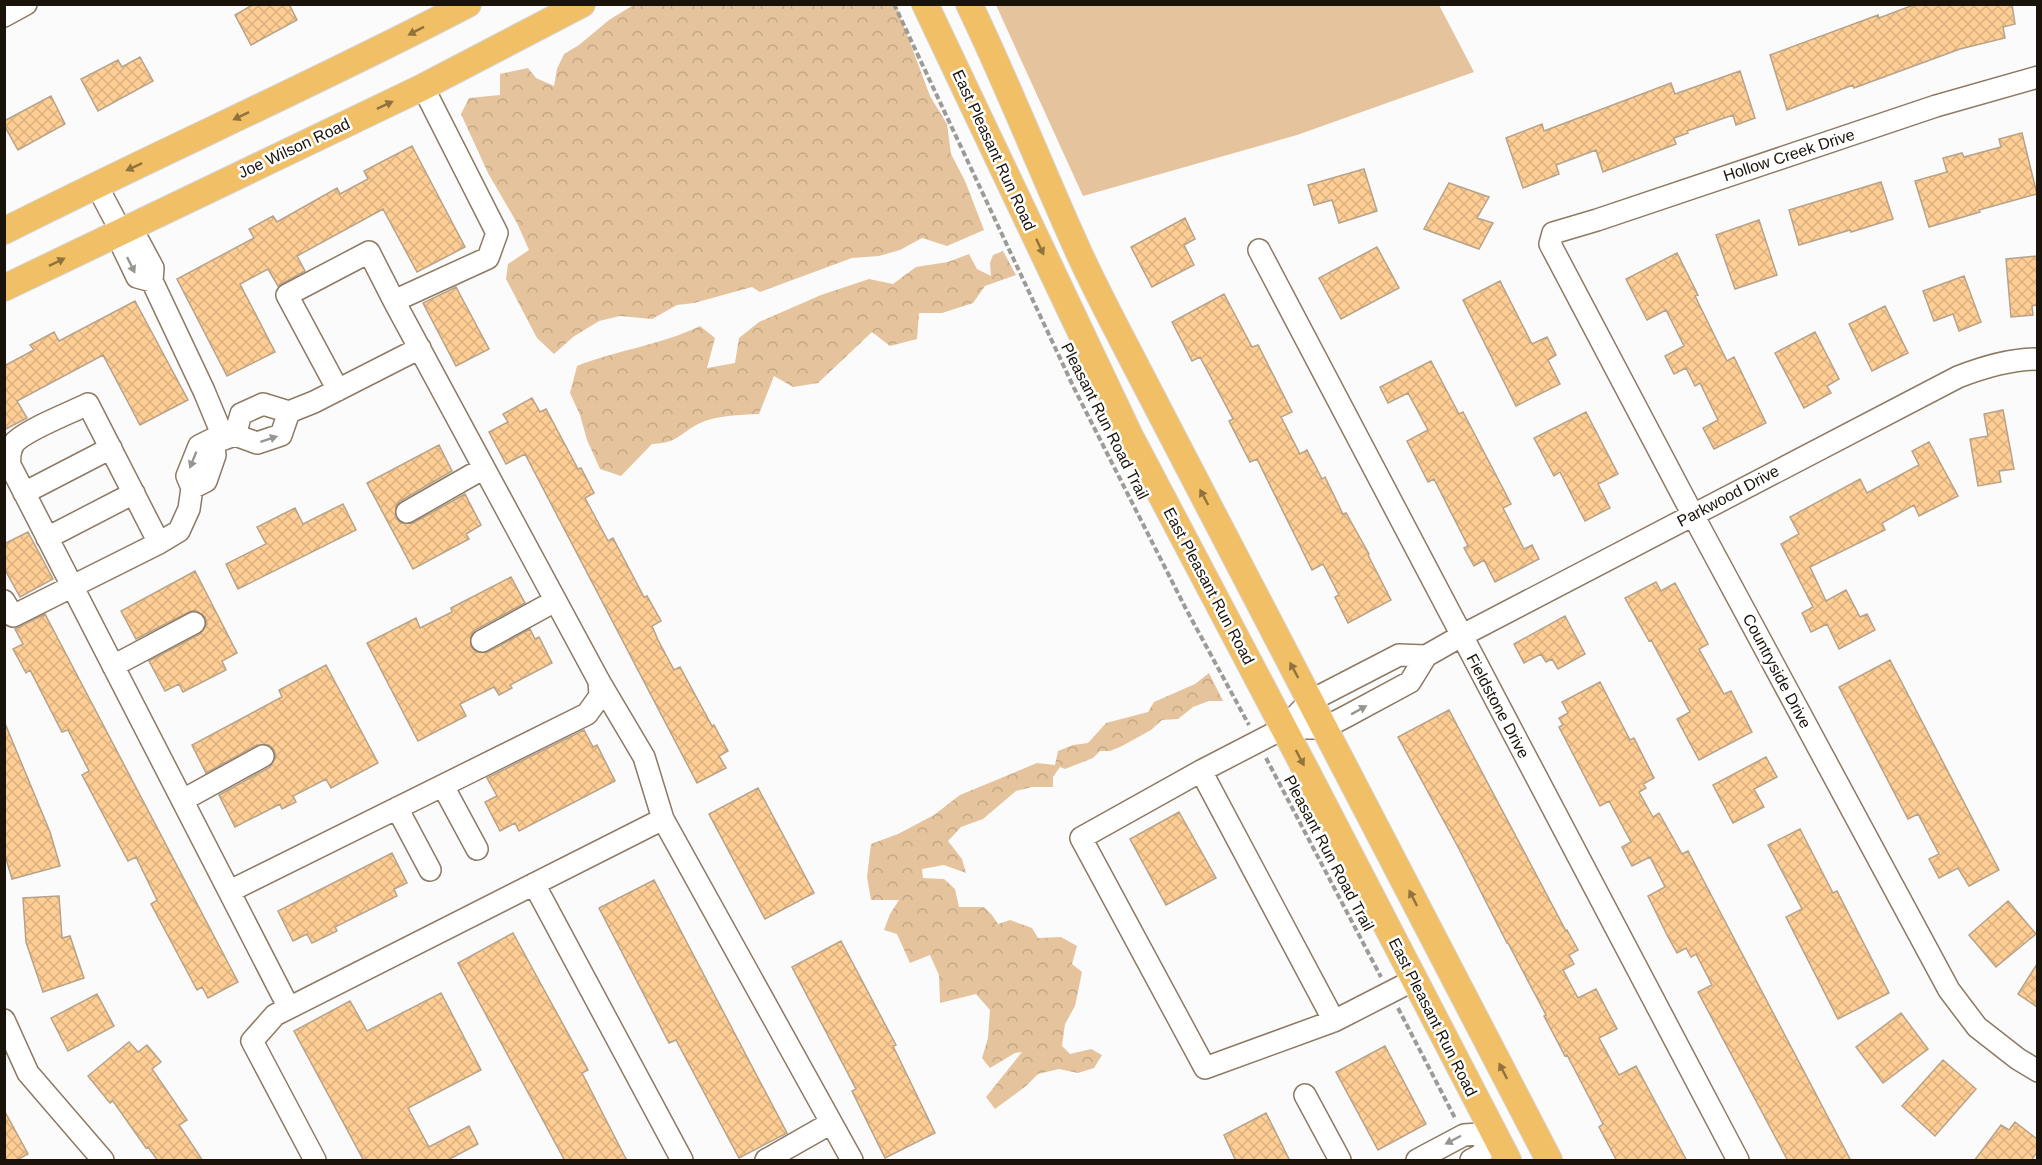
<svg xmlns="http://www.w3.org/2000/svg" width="2042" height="1165" font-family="Helvetica,sans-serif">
<defs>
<pattern id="forest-crowns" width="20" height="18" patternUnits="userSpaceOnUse" patternTransform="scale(1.5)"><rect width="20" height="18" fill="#e5c39d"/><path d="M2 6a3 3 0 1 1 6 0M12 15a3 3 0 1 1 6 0" fill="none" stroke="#c4a786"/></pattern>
<pattern id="building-cross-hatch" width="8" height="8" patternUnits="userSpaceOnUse" patternTransform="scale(1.5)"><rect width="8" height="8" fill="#ffce95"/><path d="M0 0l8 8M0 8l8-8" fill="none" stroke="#dab07f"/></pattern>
</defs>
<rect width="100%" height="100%" fill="#fbfbfb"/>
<path fill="#e5c39d" d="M996 5H1439L1474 72 1297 135 1083 196Z"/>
<path fill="url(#forest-crowns)" d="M635 4 896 5 930 96 947 124 951 154 965 181 984 230 947 246 922 238 900 250 879 256 852 258 760 292 752 287 694 303 677 305 652 319 620 316 599 321 573 337 554 354 537 338 506 279 508 264 529 250 517 223 488 173 461 114 469 98 500 95V74L528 68 536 78 554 86 557 69 564 54 579 45 609 20Z
M1003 251 1016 275 985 286 973 303 942 313H919L917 339 890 346 872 332 818 383 793 387 774 376 759 414C740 415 716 415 698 424 678 435 677 443 652 444L621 476 600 469 587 440 580 415 570 393 577 366C617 350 661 345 700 326L715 338 707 368 735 363 739 338 759 322 821 295 869 279 893 284 916 267 948 262 969 254 977 269 991 276 990 263 993 255Z
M1209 673 1223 701H1209L1193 707 1178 719 1162 720 1151 730 1122 746 1110 751H1100L1093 758 1065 769 1060 767 1053 777V787H1032L1016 791 983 819 961 827 948 841 962 859 966 873 944 865 922 869 923 878 944 879 955 889 959 907H984L992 915 998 924 1010 920 1032 928 1038 938 1061 937 1077 946 1072 964 1082 972 1075 1006 1065 1024 1062 1046 1070 1054 1091 1049 1102 1055 1094 1068 1078 1073 1059 1069 1038 1074 1026 1086 995 1109 986 1097 1022 1052 1015 1053 990 1068 982 1058 988 1038 990 1010 976 994 940 1003 939 975 930 955 910 963 897 934 884 930 890 914 899 900H871L867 877 871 844 898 834 934 815 960 795 1037 763 1055 765 1058 751 1073 745 1088 743 1106 723 1148 712 1154 702 1195 684Z"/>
<path fill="url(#building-cross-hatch)" stroke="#b7a28a" stroke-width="1.5" d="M254 4H289L297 20 251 45 235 15Z
M1916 4H2012L2015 24 2003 27 2005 38 1960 49 1854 88 1853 85 1787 110 1770 55 1878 15 1879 18Z
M140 57 153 81 98 111 81 79 118 60 122 67Z
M1740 71 1755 118 1736 125 1733 115 1687 131 1688 133 1674 138 1676 144 1603 172 1596 150 1556 165 1559 174 1523 188 1506 138 1542 124 1544 131 1671 83 1675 94Z
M51 96 65 124 18 150 4 125V121Z
M2022 133 2037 194 1979 210 1980 212 1929 227 1915 181 1947 172 1943 158 1962 153 1964 157 2001 147 1999 139Z
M412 146 465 247 417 272 383 209 297 256 305 271 278 286 268 269 240 284 275 352 227 376 177 279 254 238 249 229 273 216 277 222 337 188 340 194 368 179 364 171Z
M1364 169 1377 211 1339 223 1332 200 1314 205 1308 185Z
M1881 182 1893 219 1851 232 1850 230 1799 245 1789 210Z
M1449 183 1489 197 1477 218 1493 223 1479 249 1424 229Z
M1185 218 1195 239 1184 245 1194 265 1152 287 1131 247Z
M1759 220 1777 275 1735 289 1716 235Z
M1377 247 1399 288 1341 319 1319 278Z
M1677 253 1698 295 1695 296 1727 361 1734 357 1766 423 1714 449 1703 428 1718 420 1700 383 1695 386 1686 368 1674 374 1665 356 1684 346 1666 310 1647 320 1626 279Z
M2037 256V305L2032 306 2033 315 2011 317 2006 259Z
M1964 276 1981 322 1959 331 1953 314 1934 321 1923 291Z
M1500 281 1532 344 1547 337 1556 355 1548 360 1560 384 1516 406 1463 300Z
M456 287 489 349 456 366 423 303Z
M1224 294 1252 347 1258 345 1292 412 1281 417 1300 454 1307 450 1322 479 1325 477 1343 514 1346 513 1369 554 1368 555 1391 600 1348 623 1335 597 1339 595 1323 564 1312 570 1257 459 1250 462 1229 421 1233 419 1200 357 1192 361 1172 322Z
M135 301 188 400 140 425 103 355 17 401 27 418 4 430V366L34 350 30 345 54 332 59 341Z
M1885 306 1908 353 1872 371 1849 324Z
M1815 332 1839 379 1827 386 1831 393 1804 408 1775 353Z
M1431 361 1459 414 1463 412 1511 504 1503 508 1524 549 1532 545 1539 559 1495 582 1484 560 1474 566 1464 548 1468 546 1434 479 1428 482 1407 441 1428 430 1408 393 1388 403 1380 387Z
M532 398 540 412 546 409 578 469 581 468 594 493 585 498 592 511 608 541 613 538 644 597 647 596 661 621 652 626 658 640 674 670 680 667 712 726 714 725 728 751 719 756 726 768 697 783 525 454 506 464 489 432 508 422 503 414Z
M2003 410 2014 469 1999 471 2001 482 1978 486 1970 439 1988 436 1984 414Z
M1586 412 1618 474 1598 484 1610 508 1585 521 1560 472 1554 476 1534 438Z
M1929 442 1958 496 1919 516 1914 505 1882 523 1885 530 1810 567 1826 601 1846 590 1860 617 1867 614 1875 630 1839 649 1827 624 1811 632 1802 613 1813 607 1781 544 1799 534 1790 517 1860 479 1867 493 1919 465 1912 451Z
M439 445 452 471 400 501 396 506V518L401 523H413L465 494 481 525 466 534 469 539 413 569 367 483Z
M343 504 356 530 238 589 226 564 266 544 257 527 295 508 303 524Z
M28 532 53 579 20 597 4 568V544Z
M195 571 237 653 222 661 226 670 183 692 179 684 165 691 149 661 200 634 207 624 205 617 195 610 189 612 136 639 121 611Z
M511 577 525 603 475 630 471 635V647L476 652H488L530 629 535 639 539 637 552 663 510 685 512 688 499 695 494 687 460 704 466 716 418 741 367 643 416 618 420 628 452 612 451 608Z
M1656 582 1661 591 1675 583 1708 644 1699 649 1724 694 1731 691 1752 732 1699 760 1677 719 1690 712 1651 640 1649 641 1625 598Z
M45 614 238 982 208 998 202 987 197 990 151 904 157 900 136 857 128 861 82 775 89 771 68 730 62 732 30 670 26 673 13 649 23 644 15 629Z
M1565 616 1585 654 1558 669 1552 659 1546 662 1541 654 1524 663 1514 644Z
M1890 660 1999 870 1969 886 1958 868 1939 878 1929 859 1939 854 1918 814 1908 819 1839 687Z
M326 665 378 763 331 788 326 779 293 796 296 802 282 809 280 804 235 827 219 795 270 767 276 757 274 750 269 745H257L206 773 192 745 282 697 279 690Z
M1600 682 1630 740 1634 738 1654 778 1643 784 1646 788 1639 792 1653 817 1659 813 1682 854 1688 851 1851 1161H1788L1698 992 1712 985 1696 954 1691 957 1686 948 1677 953 1667 935 1648 896 1665 887 1650 857 1632 866 1622 847 1631 842 1609 801 1600 806 1559 727 1563 725 1559 718 1568 713 1562 702Z
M1449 710 1566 931 1567 930 1578 950 1569 955 1574 964 1563 970 1578 998 1596 989 1617 1029 1599 1038 1619 1075 1636 1066 1687 1161H1617L1599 1127 1603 1124 1567 1055 1565 1056 1544 1016 1546 1015 1508 943H1507L1458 847 1398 737Z
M4 721 50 832 60 866 12 879 4 852Z
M584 730 593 747 597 745 615 781 519 831 515 823 500 831 485 802 497 796 487 778Z
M1766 757 1777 777 1754 789 1764 807 1733 823 1713 785Z
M758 788 814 893 765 919 709 814Z
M1179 812 1216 878 1166 905 1130 839Z
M1800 829 1833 893 1837 891 1889 993 1838 1019 1786 917 1802 909 1768 845Z
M392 853 407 883 394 889 397 896 335 927 337 931 312 943 307 934 293 941 278 911Z
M654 880 787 1133 739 1158 676 1040 669 1043 599 908Z
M59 896 62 938 70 936 84 978 43 992 26 942 23 898Z
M2008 901 2036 934 1996 967 1969 935Z
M513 933 588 1070 582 1073 627 1161H565L458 963Z
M841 941 896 1045 893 1046 935 1133 885 1158 852 1091 856 1089 792 967Z
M2037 964V1007L2018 994Z
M441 993 481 1070 408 1108 429 1147 469 1126 478 1144 446 1161H364L294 1031 350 1001 367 1031Z
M97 994 114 1026 68 1051 51 1018Z
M1901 1013 1928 1049 1883 1083 1856 1047Z
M129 1042 138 1052 147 1045 161 1062 152 1069 187 1120 179 1125 203 1161H158L148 1147 146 1148 113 1101 110 1103 88 1076Z
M1385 1046 1426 1124 1378 1150 1336 1072Z
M1943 1060 1976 1089 1935 1136 1902 1106Z
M4 1110 28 1154 15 1161H4Z
M1266 1113 1290 1161H1236L1224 1135Z
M2015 1122 2037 1139V1152L2031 1161H1974L2001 1125 2009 1130Z"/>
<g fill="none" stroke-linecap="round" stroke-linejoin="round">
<defs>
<path id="minor" d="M4 16 26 4
M2038 77 1936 106 1597 220 1553 233 1550 244 1693 515 1949 990 1977 1027 2018 1059 2038 1071
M96 184 125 239 123 248 137 277 152 281
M125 239 139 242 153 268 152 281 204 391 224 439
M1259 250 1738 1160
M338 390 287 295 369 252 394 301
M235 435 257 443 281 435 289 412
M192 488 206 481 215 455 213 439
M24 493 111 448
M407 512 484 468
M47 538 134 493
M159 543 88 404C70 413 28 429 15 442 10 449 9 457 10 465L289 1008
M4 601 13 616 159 543 179 531 189 509 192 488 187 476 199 446 213 439H224L235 435 241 414 263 404 289 412 314 402 420 348
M482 641 555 601
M113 666 194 623
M599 681 644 757 663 819 852 1160
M1284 728H1324L1347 716 1410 682 1426 656 1461 636 1958 377C1984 367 2010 359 2038 359
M1201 771 1081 838 1205 1068 1334 1021
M443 786 477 849
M183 800 263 756
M397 808 430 870
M534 884 682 1160
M230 891 587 714 600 696 599 681 394 301 488 258 497 233 423 87
M1414 980 1334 1021 1201 771 1284 728 1310 701 1399 655 1426 656
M4 1020 28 1073 103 1160
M1305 1095 1340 1160
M315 1160 252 1041 275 1015 663 819
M766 1160 831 1123
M1417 1160 1464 1135 1493 1133
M1471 1160 1481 1155 1493 1133"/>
<path id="major" d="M925 4 1130 436 1309 776 1508 1160
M969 4C1007 83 1039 164 1075 244 1090 278 1107 310 1124 343L1549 1160
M4 231C158 153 315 84 468 4
M4 288 423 87 582 4"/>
</defs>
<use href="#minor" stroke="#8e7a63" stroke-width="24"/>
<use href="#major" stroke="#d6d5d3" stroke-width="28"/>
<path stroke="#9e9b97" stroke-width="4" stroke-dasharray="6 3" stroke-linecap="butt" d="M894 4 1074 388 1186 609 1249 725
M1266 758 1381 977
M1398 1008 1455 1118"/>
<use href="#minor" stroke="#fff" stroke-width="21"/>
<use href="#major" stroke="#f1bf66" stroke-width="26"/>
</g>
<defs><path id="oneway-solid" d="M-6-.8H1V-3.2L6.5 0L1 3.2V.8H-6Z" transform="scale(1.5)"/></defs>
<g fill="#90723d">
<use href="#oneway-solid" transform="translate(416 31) rotate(153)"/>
<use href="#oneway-solid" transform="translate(385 105) rotate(-25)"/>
<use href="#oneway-solid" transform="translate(241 116) rotate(154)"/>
<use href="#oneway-solid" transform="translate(134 167) rotate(155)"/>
<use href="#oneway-solid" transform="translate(1040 247) rotate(65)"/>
<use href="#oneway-solid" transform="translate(57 262) rotate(-26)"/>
<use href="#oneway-solid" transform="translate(1204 497) rotate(-118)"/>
<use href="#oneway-solid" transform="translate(1294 670) rotate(-118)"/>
<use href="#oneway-solid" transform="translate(1300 758) rotate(62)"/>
<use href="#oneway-solid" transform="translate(1413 898) rotate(-117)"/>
<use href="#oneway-solid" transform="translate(1503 1071) rotate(-117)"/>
</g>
<g fill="#989591">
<use href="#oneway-solid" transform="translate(131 265) rotate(64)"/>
<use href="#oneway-solid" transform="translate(269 439) rotate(-18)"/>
<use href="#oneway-solid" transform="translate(193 460) rotate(112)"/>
<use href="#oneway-solid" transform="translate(1359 710) rotate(-29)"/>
<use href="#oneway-solid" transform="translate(1453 1140) rotate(152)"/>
</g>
<g text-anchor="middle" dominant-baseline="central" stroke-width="5" stroke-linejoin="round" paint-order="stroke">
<g font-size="16" fill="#1a130a" stroke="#fff">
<text transform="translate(294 148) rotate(-25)">Joe Wilson Road</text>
<text transform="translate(994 150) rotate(65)">East Pleasant Run Road</text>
<text transform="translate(1789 155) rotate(-18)">Hollow Creek Drive</text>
<text transform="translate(1105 421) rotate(63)">Pleasant Run Road Trail</text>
<text transform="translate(1728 496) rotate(-28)">Parkwood Drive</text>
<text transform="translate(1209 586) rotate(62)">East Pleasant Run Road</text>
<text transform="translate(1777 671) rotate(62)">Countryside Drive</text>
<text transform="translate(1498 706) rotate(62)">Fieldstone Drive</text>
<text transform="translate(1329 853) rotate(62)">Pleasant Run Road Trail</text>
<text transform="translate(1433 1017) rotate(63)">East Pleasant Run Road</text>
</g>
</g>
<rect width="2042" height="1165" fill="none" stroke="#1a130a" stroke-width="12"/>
</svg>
